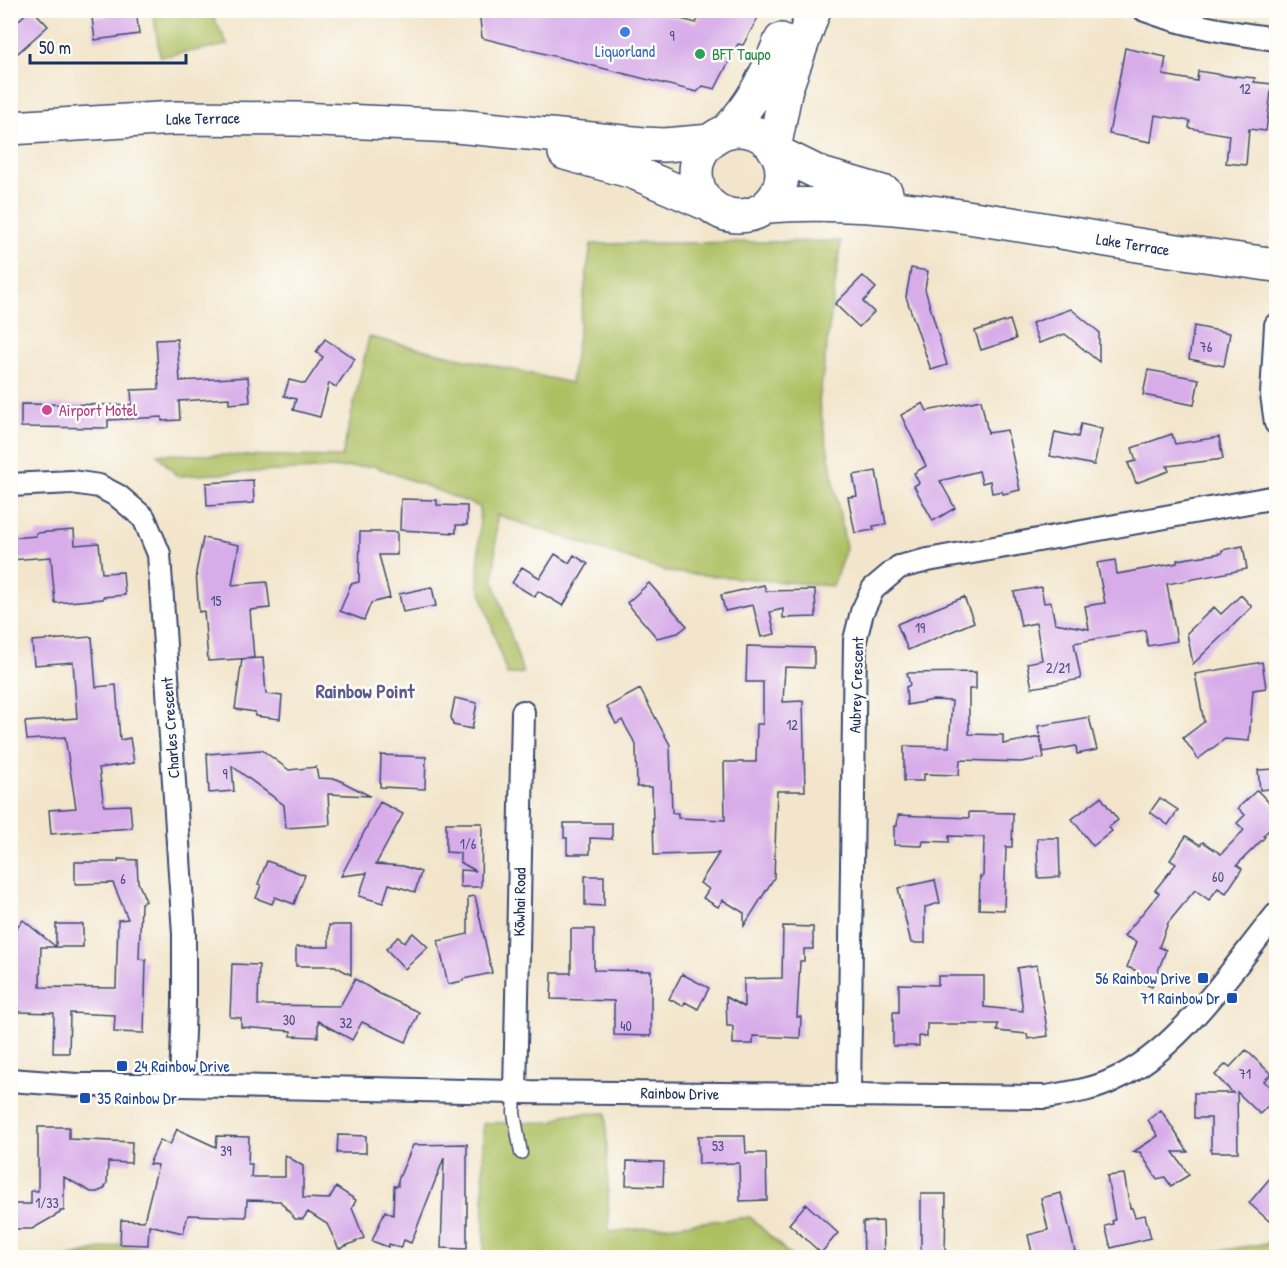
<svg xmlns="http://www.w3.org/2000/svg" width="1287" height="1268" font-family="'Patrick Hand',sans-serif">
<rect width="100%" height="100%" fill="#fdfcf7"/>
<filter id="ink" filterUnits="userSpaceOnUse"><feTurbulence type="fractalNoise" baseFrequency=".0167" numOctaves="2"/><feDisplacementMap in="SourceGraphic" scale="12" xChannelSelector="R" yChannelSelector="G"/><feConvolveMatrix kernelMatrix="1 2 1 2 8 2 1 2 1" color-interpolation-filters="sRGB"/></filter>
<filter id="wash" filterUnits="userSpaceOnUse"><feTurbulence type="fractalNoise" baseFrequency=".008" numOctaves="4" result="noise"/><feDisplacementMap in="SourceGraphic" scale="24" xChannelSelector="R" yChannelSelector="G"/><feGaussianBlur stdDeviation="1.35" result="paint"/><feColorMatrix in="noise" values="0 0 0 0 0 0 0 0 0 0 0 0 0 0 0 0 0 1.4 0 .05"/><feComposite in="paint" operator="in"/></filter>
<g filter="url(#wash)">
<rect width="100%" height="100%" fill="#f2e5cb"/>
<path fill="#aebf62" stroke="#647760" stroke-width="1.5" d="M153 11H210L228 45 160 57Z
M841 241 819 402 846 548 833 586 668 572 497 515 494 582 523 673 507 675 478 583 480 507 374 466 177 476 157 454 342 457 369 337 571 383 591 244Z
M606 1113 609 1232 750 1217 792 1257H484L483 1123 553 1122 566 1114Z
M1276 1242V1257H1180Z
M118 1245 204 1257H67Z"/>
<g id="blocks">
<path fill="#d7ace9" d="M30 10H33L48 26 10 60V28Z
M106 10H136L139 34 95 40 92 18 107 16Z
M479 10H646L696 23 703 10H762L743 45 738 44 715 89 703 86 697 92 482 38Z
M1125 48 1166 57 1163 75 1197 81 1198 71 1235 77V76L1255 78 1254 82 1272 84 1266 131 1249 129 1246 165 1226 163 1229 135 1189 128 1190 121 1155 115 1151 142 1109 134Z
M911 268 928 271 925 289 947 365 931 370 906 297Z
M863 276 876 288 863 302 874 312 859 327 835 304Z
M1071 309 1099 332V362L1065 334 1039 343 1032 323Z
M1010 320 1016 339 981 350 975 331Z
M1194 326 1230 333 1224 366 1189 359Z
M177 339 180 381 248 377 250 402 229 404V398L179 401 180 420 162 421V417L108 420V428L21 427V404L132 405 131 390 159 389 156 340Z
M325 339 355 359 336 387 329 383 320 417 293 410 296 399 284 396 289 380 305 384 323 357 316 352Z
M1148 370 1199 379 1194 405 1143 395Z
M981 400 988 433 1007 430 1020 490 1003 494 1002 491 992 493 990 481 982 483 979 471 940 481 955 508 933 521 914 486 919 483 914 473 926 466 901 415 923 403 927 411Z
M1081 424 1102 429 1094 465 1050 456 1055 432 1078 437Z
M1172 434 1175 444 1219 437 1223 459 1167 466 1169 471 1136 483 1128 463 1136 461 1132 448Z
M876 471 886 524 873 526 874 530 855 533 848 497 857 496 853 475Z
M253 480 254 503 207 506 206 483Z
M401 499 437 500V505L467 506V525H456V533L400 530Z
M74 530 75 545 99 543 102 573 123 572 125 595 103 597V599L55 603 51 557 10 560V538L36 536V533Z
M360 532H397V555H379L390 598 371 603 364 620 340 611 351 584 359 582Z
M203 538 239 545 232 585 267 582 270 608 250 610 254 658 208 661 204 611 199 612 196 572Z
M1243 546 1247 569 1167 584 1177 641 1148 646 1145 630 1074 643 1081 679 1032 688 1027 663 1042 660 1036 623 1021 626 1014 592 1041 587 1044 603 1051 602 1055 623 1089 629 1085 606 1105 603 1097 563 1115 560 1117 574 1177 563V560L1222 553V550Z
M555 554 569 563 574 555 588 564 563 606 538 591 535 597 512 583 522 567 540 578Z
M649 583 687 626 678 633 657 638 627 603Z
M764 585 766 591 815 590 816 617 783 618V609L770 612 775 634 761 637 753 605 725 611 721 595Z
M432 587 436 606 403 612 399 594Z
M1241 595 1252 607 1193 664 1187 633 1214 607 1221 614Z
M964 597 974 622 908 650 897 624Z
M92 637 96 687 116 685 120 740 130 738 134 763 99 768 104 806 130 805 132 828 51 834 49 810 76 808 65 737 27 740 25 722 77 718 73 662 34 665 32 641Z
M747 646 814 648V668L785 667 783 702 803 701 805 791H777L774 878 744 926V913L723 900 718 907 703 898 709 889 700 883 719 853 654 855 652 787H637L636 745 622 720 616 724 607 707 640 689 670 745 672 813H678V818L725 820 724 762H756L757 724H763V682H746Z
M263 658 266 694 282 696 280 719 255 716V712L235 709 242 659Z
M1262 662 1266 688 1253 690 1249 741 1225 739 1198 759 1183 738 1204 722 1195 674Z
M976 672V689H969V734L1003 735V744L1040 737 1044 758 1021 762 960 760 959 775 924 774V781H904V746L949 747 952 701 933 700 907 705 906 687 910 685 907 673Z
M455 698 477 703 472 729 453 725 451 717Z
M1089 717 1097 750 1077 754 1076 746 1043 752 1038 726Z
M262 750 289 770 316 767 318 778 337 779 370 796 328 794 330 825 286 828 284 805 232 766 234 791 209 793 207 754Z
M381 755 426 757 425 789 380 787Z
M1276 769V788L1260 790 1258 770Z
M1257 790 1276 810V822L1263 836 1265 837 1237 865 1242 869 1226 893 1218 888 1209 900 1195 890 1168 923 1159 947 1166 950 1152 987 1134 979 1137 971 1127 967 1137 942 1124 936 1159 893 1155 890 1176 864 1170 860 1186 836 1200 845 1203 842 1221 854 1244 830 1237 823 1245 815 1238 808Z
M1101 797 1118 820 1109 827 1112 831 1093 846 1072 819Z
M1160 798 1178 810 1168 825 1150 812Z
M380 802 403 814 376 864 403 866 421 872 415 892 389 884 383 903 359 896 367 873 341 876Z
M969 812 1013 813 1012 847H1006L1004 910 979 909 980 876 983 877 984 837 949 836V842L923 841 922 846 894 845V826H897L898 815 969 818Z
M446 823H482L481 887H460V870L476 871 460 862V853L446 852Z
M564 823H612V839L590 838V854H567V838H564Z
M1037 838H1059L1060 877 1038 878Z
M118 859 137 860 138 882 146 901 141 903 139 959 146 960 144 1033 114 1032 115 1015 70 1013 69 1053H53L54 1013 19 1012V1007H10V983H16L17 947 10 941V935L23 920 56 947H41L40 987 116 988 118 920 128 919 113 883 75 884V862H118Z
M267 861 305 875 294 904 275 897 272 904 256 898 261 885 258 884Z
M585 876H604V906L585 905Z
M935 880 940 903 925 907V943H911L898 888Z
M475 896 492 973 463 979V981L448 984 438 941 468 934V897Z
M56 924H83V947H56Z
M329 925H351V975L335 966H296V947H329Z
M783 926 813 927V949H804V961H800L797 1017H801L800 1038 753 1036V1044H733V1026H727L726 997 744 1007V979L782 978Z
M571 929H594V970L651 971V1036L614 1035V1001L551 999 552 973H571Z
M413 933 428 947 405 969 386 949 398 937 404 942Z
M232 964 259 965 258 1005 340 1006 355 979 380 994 419 1012 406 1042 362 1022 352 1040 318 1021V1037L291 1036V1031L241 1027V1018L230 1017Z
M1037 965 1048 1036 1028 1039 1027 1034 997 1031 998 1024H927V1037L919 1036V1046H893V1012H899V984L938 985V976H984V1007L1023 1011 1017 968Z
M682 974 709 988 698 1009 685 1002 683 1006 669 999Z
M1246 1050 1271 1074 1264 1081 1276 1093V1097L1260 1114 1237 1092 1238 1152H1211V1118H1194V1093H1233L1215 1075 1226 1064 1230 1067Z
M1161 1110 1188 1152H1173L1189 1175 1171 1186 1165 1177 1157 1179 1140 1152H1133L1158 1136 1148 1120Z
M38 1127H69V1139L132 1142 131 1163 108 1162 107 1183 104 1189 97 1192H91L64 1177V1211H60V1213L32 1229H10V1204H31V1191H38Z
M177 1129 216 1147 217 1136 249 1137 248 1164H252L251 1177H285V1155L303 1166V1198L329 1199 336 1187 356 1200 352 1208 364 1238 339 1249 327 1224 308 1212 303 1219H295L280 1201 247 1200 246 1217 188 1215 183 1233 149 1225 148 1245 120 1244 121 1220 144 1221 158 1165 149 1164 160 1140 170 1145Z
M338 1135 366 1136V1153H337Z
M698 1136H745L746 1153H766L767 1200 740 1201 739 1163 699 1164Z
M467 1144V1249L441 1248 444 1158 411 1243 404 1240 401 1248 389 1244 388 1247 372 1241 385 1211 393 1215 394 1186H398V1180L413 1145Z
M627 1161 664 1162 663 1186 626 1185Z
M1276 1171V1212L1269 1221 1249 1203Z
M1124 1174 1130 1208H1132L1135 1217 1145 1215 1151 1238 1111 1248 1105 1226 1113 1224 1112 1221 1115 1220 1107 1176Z
M1061 1193 1075 1252 1050 1257H1033L1028 1235 1048 1230 1041 1198Z
M921 1194H946L945 1257H921Z
M806 1204 838 1233 821 1253 789 1224Z
M883 1221 884 1257H864L863 1222Z"/>
</g>
</g>
<g filter="url(#ink)">
<use href="#blocks" fill-opacity="0" stroke="#3b4a6e" stroke-width="1.5"/>
<g fill="none" stroke-linecap="round" stroke-linejoin="round">
<defs>
<path id="lane" d="M515 1092 514 1113 521 1153"/>
<path id="street" d="M1145 10C1188 26 1231 33 1276 39
M1276 325 1272 395 1276 423
M10 485 72 482 99 486 118 496 144 518 159 554 184 934V1004L181 1085
M10 1080 77 1085H181L515 1092 1046 1097C1069 1093 1093 1090 1113 1080 1179 1051 1231 970 1276 915
M515 1092 523 712
M849 1095 855 640 862 612 873 589 899 567 928 560 1276 497"/>
<path id="secondary" d="M10 128 175 118 297 119 456 126 644 144 664 145 711 141
M696 173a43 43 0 1 1 86 0a43 43 0 1 1-86 0Z
M726 132C753 103 766 76 781 40
M774 149 786 88 814 10
M776 152 821 174 886 193
M565 153 633 172 710 205
M767 206C880 198 990 220 1101 239 1159 249 1218 257 1276 265"/>
</defs>
<use href="#lane" stroke="#3b4a6e" stroke-width="15"/>
<use href="#street" stroke="#3b4a6e" stroke-width="26"/>
<use href="#secondary" stroke="#3b4a6e" stroke-width="36"/>
<use href="#lane" stroke="#fff" stroke-width="12"/>
<use href="#street" stroke="#fff" stroke-width="22"/>
<use href="#secondary" stroke="#fff" stroke-width="33"/>
</g>
</g>
<circle fill="#3f7fe0" stroke="#fdfcf7" stroke-width="2" cx="625" cy="32" r="6"/>
<circle fill="#2e9e5b" stroke="#fdfcf7" stroke-width="2" cx="700" cy="54" r="6"/>
<circle fill="#d1479c" stroke="#fdfcf7" stroke-width="2" cx="47" cy="410" r="6"/>
<g fill="#1a4fb4" stroke="#fdfcf7" stroke-width="2">
<rect x="1197" y="972" width="12" height="12" rx="3"/>
<rect x="1226" y="992" width="12" height="12" rx="3"/>
<rect x="116" y="1060" width="12" height="12" rx="3"/>
<rect x="79" y="1092" width="12" height="12" rx="3"/>
</g>
<g text-anchor="middle" dominant-baseline="central" stroke-width="5" stroke-linejoin="round" paint-order="stroke">
<g font-size="14" fill="#4a4e81">
<text x="672" y="35">9</text>
<text x="1245" y="88">12</text>
<text x="1206" y="346">76</text>
<text x="216" y="600">15</text>
<text x="920" y="627">19</text>
<text x="1058" y="667">2/21</text>
<text x="792" y="724">12</text>
<text x="225" y="773">9</text>
<text x="468" y="843">1/6</text>
<text x="1218" y="876">60</text>
<text x="123" y="878">6</text>
<text x="289" y="1019">30</text>
<text x="346" y="1022">32</text>
<text x="626" y="1025">40</text>
<text x="1245" y="1073">71</text>
<text x="718" y="1145">53</text>
<text x="226" y="1150">39</text>
<text x="47" y="1202">1/33</text>
</g>
<g font-size="16" fill="#366cbe" stroke="#fdfcf7">
<text x="625" y="51">Liquorland</text>
</g>
<g font-size="16" fill="#27864d" stroke="#fdfcf7" text-anchor="start">
<text x="712" y="54">BFT Taupo</text>
</g>
<g font-size="16" fill="#1b2f5e" stroke="#fdfcf7">
<text transform="translate(203 118) rotate(-1)">Lake Terrace</text>
<text transform="translate(1133 244) rotate(9)">Lake Terrace</text>
<text transform="translate(856 685) rotate(-88)">Aubrey Crescent</text>
<text transform="translate(170 728) rotate(-94)">Charles Crescent</text>
<text transform="translate(519 902) rotate(-89)">Kōwhai Road</text>
<text transform="translate(680 1093) rotate(1)">Rainbow Drive</text>
</g>
<g font-size="16" fill="#b23c85" stroke="#fdfcf7" text-anchor="start">
<text x="59" y="410">Airport Motel</text>
</g>
<g font-size="16" fill="#164399" stroke="#fdfcf7" text-anchor="end">
<text x="1191" y="978">56 Rainbow Drive</text>
<text x="1220" y="998">71 Rainbow Dr</text>
<text x="134" y="1066" text-anchor="start">24 Rainbow Drive</text>
<text x="97" y="1098" text-anchor="start">35 Rainbow Dr</text>
</g>
<g font-size="20" font-weight="bold" fill="#5d5b8f" stroke="#fdfcf7">
<text x="365" y="690">Rainbow Point</text>
</g>
</g>
<rect width="1287" height="1268" fill="none" stroke="#fdfcf7" stroke-width="36"/>
<path d="M30 54v9h156v-9" fill="none" stroke="#1b2f5e" stroke-width="3"/>
<text x="39" y="54" font-size="18" fill="#1b2f5e" stroke="#fdfcf7" stroke-width="4.5" paint-order="stroke">50 m</text>
</svg>
